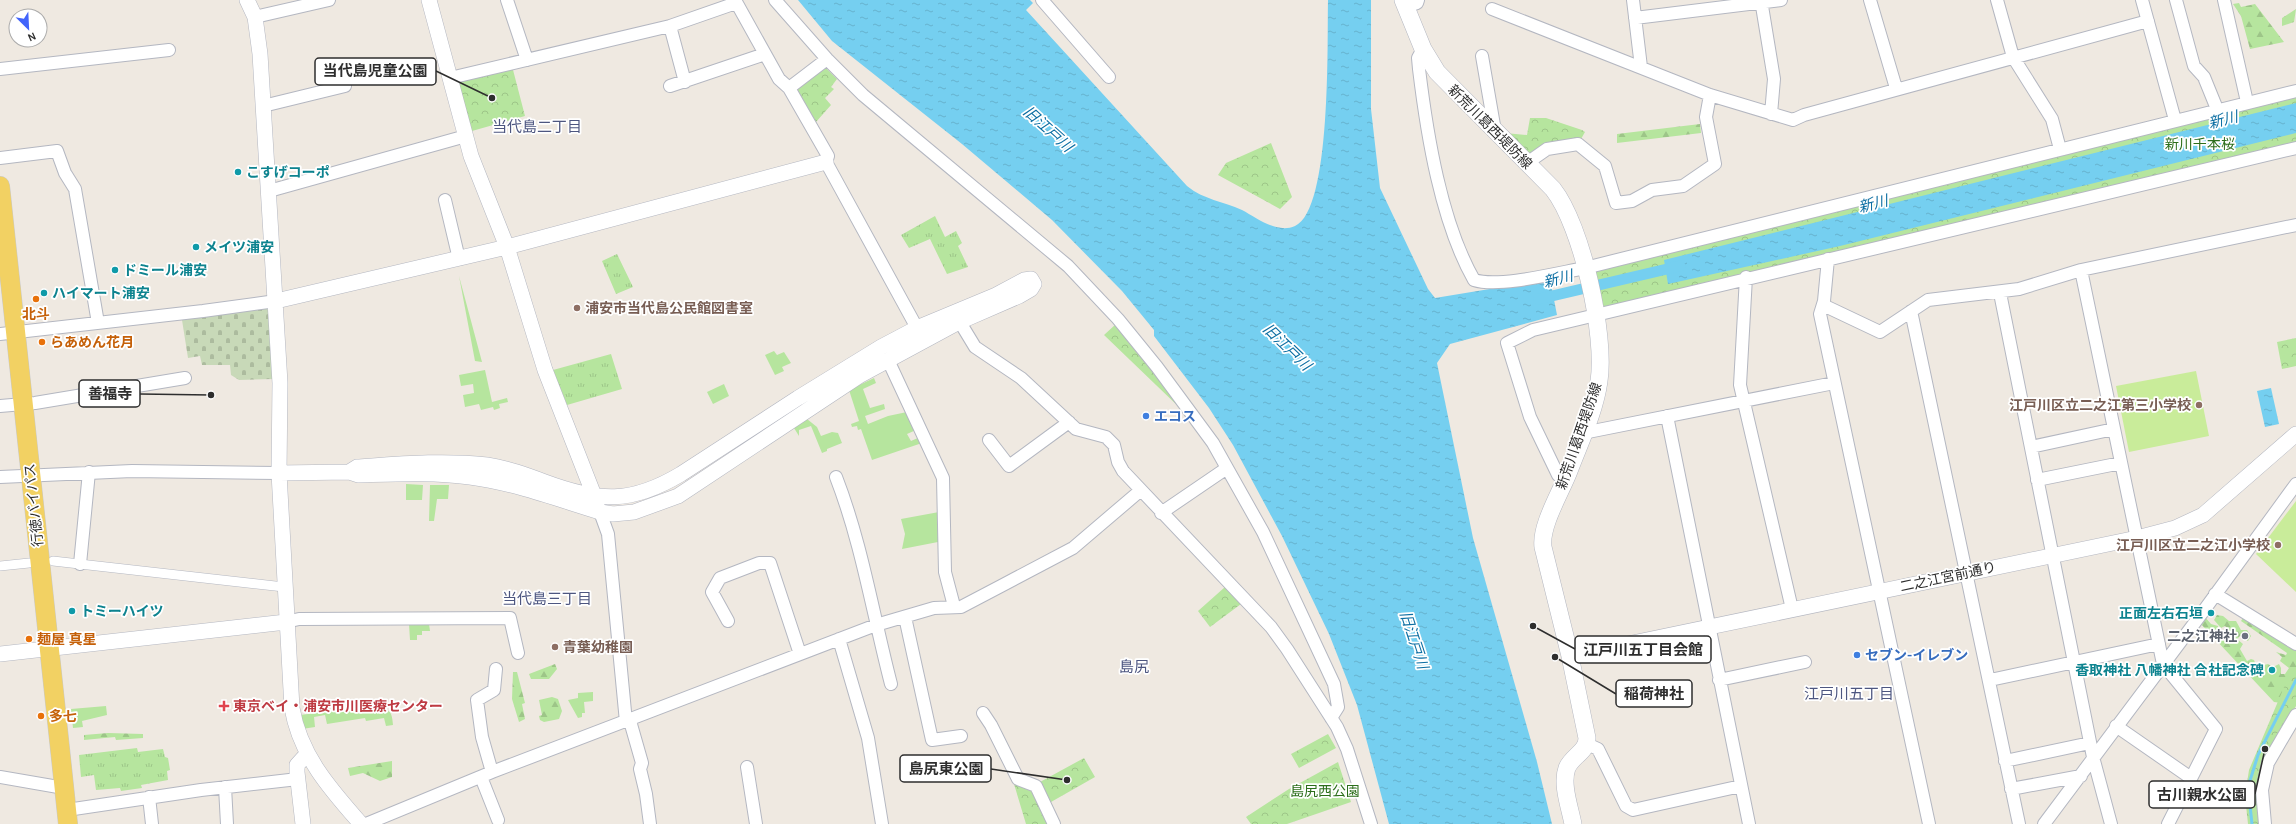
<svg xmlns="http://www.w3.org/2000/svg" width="2296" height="824" font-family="Karla,'Noto Sans JP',sans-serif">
<defs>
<pattern id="grass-tufts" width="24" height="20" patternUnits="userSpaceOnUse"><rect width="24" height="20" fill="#b6e59e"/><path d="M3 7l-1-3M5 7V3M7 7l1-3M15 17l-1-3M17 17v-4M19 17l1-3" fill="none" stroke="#9dc588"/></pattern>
<pattern id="forest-firs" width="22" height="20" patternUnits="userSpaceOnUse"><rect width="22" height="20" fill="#b6e59e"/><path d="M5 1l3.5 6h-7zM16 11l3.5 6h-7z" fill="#9dc588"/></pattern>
<pattern id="cemetery-stones" width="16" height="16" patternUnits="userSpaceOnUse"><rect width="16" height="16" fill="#c8d9b8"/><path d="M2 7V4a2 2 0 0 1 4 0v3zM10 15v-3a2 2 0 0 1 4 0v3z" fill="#acbb9e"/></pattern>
<pattern id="park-crowns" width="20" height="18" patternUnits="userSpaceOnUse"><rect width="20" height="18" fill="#b6e59e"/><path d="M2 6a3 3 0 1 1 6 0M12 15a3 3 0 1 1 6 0" fill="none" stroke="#9dc588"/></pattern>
<pattern id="water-ripples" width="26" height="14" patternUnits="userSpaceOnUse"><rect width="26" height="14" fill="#75cff0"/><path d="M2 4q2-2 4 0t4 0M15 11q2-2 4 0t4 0" fill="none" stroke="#66b2ce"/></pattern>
</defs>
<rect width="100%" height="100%" fill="#efe9e1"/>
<path fill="url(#grass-tufts)" d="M935 216 945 237 956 231 962 243 958 246 968 267 947 274 930 239 909 248 901 235Z
M617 254 633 287 616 294 602 261Z
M611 354 622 389 567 405 553 370Z
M137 748 138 752 163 749 165 757 168 758 170 770 167 771 168 780 141 785 142 788 121 791 120 788 96 790 94 775 81 777 79 755Z"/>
<path fill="url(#forest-firs)" d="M2239 3 2241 7 2255 4 2284 42 2250 49 2241 16 2233 4Z
M2296 9 2294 22 2282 26V18Z
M1700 124 1701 133 1617 143V134Z
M2217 615 2223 616 2229 621H2236L2241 630H2247L2251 636 2248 641 2240 636 2237 639 2243 644 2240 649 2247 661 2251 659 2254 660 2259 673 2264 665 2268 664 2273 667 2279 664 2281 668V674H2285L2289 668 2280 661 2282 657 2276 652 2286 655 2287 653 2241 621 2243 618 2296 646V688L2288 704 2274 702 2200 623 2205 617 2211 624 2218 626V631L2222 636 2228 629 2225 626 2221 628 2214 620Z
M555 664 557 669 549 679H531L529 674Z
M513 672H517L525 703 522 704 525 719 519 722 512 699Z
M552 697 558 699 562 711 559 719 544 722 540 720 539 716 542 715 539 700Z
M108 733 143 734V738L116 740 115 737 84 740V735Z
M392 761V777L380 781 363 773 350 776 348 768Z"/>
<path fill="url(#cemetery-stones)" d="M266 308 271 313 273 379 239 380 231 375 230 365H202L200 356 188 358 182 320Z"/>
<path fill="url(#park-crowns)" d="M512 66 525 116 472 131 458 80Z
M825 67 837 79 831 87 834 89 825 98 831 105 816 122 796 89Z
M2296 95V145L1604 309 1595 270Z
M1530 118H1546L1582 130 1585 132 1581 139 1545 145 1530 155 1505 133 1527 135Z
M1271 143 1292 197 1280 209 1218 175 1226 163Z
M1116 324 1182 410 1104 335Z
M2296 338V366L2282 369 2277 342Z
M1225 587 1241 604 1210 627 1198 611Z
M2296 667V706L2278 735 2261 824H2248L2245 796 2249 770 2290 673Z
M1328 734 1336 748 1299 768 1291 754Z
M1084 758 1095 777 1051 802 1040 782Z
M1338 762 1351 802 1287 824H1251L1246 817 1289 789Z
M1014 784 1033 792 1050 824H1026Z"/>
<path fill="#b6e59e" d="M459 276 482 362 475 361Z
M774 351 777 355 784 352 791 363 782 367 784 371 775 375 765 355Z
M485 370 492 402 507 398 508 402 499 404 500 408 494 410 493 407 481 410 479 404 465 407 463 395 474 393 473 384 461 386 459 375Z
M874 378 876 383 863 389 870 408 884 404 885 409 865 416 868 424 888 416 907 412 916 430 907 434 911 441 920 437 922 443 872 460 861 429 858 430 857 426 852 427 851 424 859 421 849 390Z
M724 384 729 396 713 404 707 392Z
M807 419 817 427 821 436 832 432 838 433 842 443 827 449V451L822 453 811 426 799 430V436L794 428Z
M406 484 423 485 422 500H406Z
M430 485H449L448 499H437L434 521H429Z
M939 512 938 542 902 549 905 534 901 519Z
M409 624H429L430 631H422V635H417V640H410Z
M593 692V701L584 702 585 713H582V717L578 718 568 700 578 698V693Z
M106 706 107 715 82 721 83 727 73 728 71 709Z
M373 706C388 710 392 708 393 725L386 726 384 718 366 721 365 718 327 724 325 715 314 717 315 727 302 729 300 715Z"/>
<path fill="#c9ec9a" d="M2196 371 2209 436 2129 452 2116 386Z
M2296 501V592L2256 554Z"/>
<path fill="url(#water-ripples)" d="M798 0H1030L1033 3 1026 10 1187 186C1204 200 1223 201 1242 210 1257 218 1277 234 1295 226 1332 210 1327 39 1328 0H1371V109L1380 188 1428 289 1435 298 1550 279 1557 315 1450 344 1437 363 1473 538 1537 762 1552 824H1389L1357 705 1329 634 1282 536 1233 445 1209 408 1154 336V330L1122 291 1052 220 962 144 832 41Z
M2296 103V133L1840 246 1668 284 1664 260Z
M2271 388 2279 424 2265 427 2257 391Z"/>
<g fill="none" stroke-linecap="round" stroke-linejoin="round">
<path stroke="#75cff0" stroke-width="3" d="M2252 824 2248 787 2258 755 2296 680"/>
<path stroke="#75cff0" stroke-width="11" d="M1539 299 1680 266"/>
<defs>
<path id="pedestrian" d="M53 561 284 587
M0 566 29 563"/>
<path id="minor" d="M507 0 527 60
M735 0 779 79 789 88 828 156 826 162 917 328 919 336
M775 0 827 59 863 95 1068 266 1118 319 1157 367 1213 443 1227 468 1263 532 1334 684 1338 707 1331 718
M1042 0 1109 77
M1633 0 1641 67
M1761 0 1774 79 1771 114
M1870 0 1896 88
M1997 0 2013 57 2052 119 2060 149
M2142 0 2175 120
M2176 0 2194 66 2204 77 2217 109
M2224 0 2247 102
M1405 7 1417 3 1418 0
M1492 9 1710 95 1793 120 1804 115 2148 21
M255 17 329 0
M1635 18 1781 0
M670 26 685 82
M1423 49 1418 58 1419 69C1427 135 1441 222 1474 280 1499 288 1557 273 1585 268L2296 91
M1482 56 1495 131
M0 69 169 50
M450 78 670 26 736 3
M670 86 765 54
M789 88 827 59
M263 106 345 86
M0 158 57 151 65 173 75 189 98 323
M1527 163 1547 149 1578 144 1605 166 1616 203 1632 201 1652 190 1683 186 1715 164 1706 117 1710 95
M269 191 466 136
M445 200 459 259
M1828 259 1824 301 1820 314 1929 824
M2081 270 2163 664 2216 729 2168 824
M1746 277 1740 385 1792 609
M2000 293 2093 757 2111 824
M1823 305 1880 332 1928 300 2019 289 2081 270 2296 225
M1911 311 2019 824
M955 314 975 347 1021 378 1076 429 1106 437 1114 445 1118 462 1123 471 1271 627 1287 649 1337 727 1347 749 1371 824
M0 334 203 311 276 301
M888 360 943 478 945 572 954 606
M0 406 35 403 185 378
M1667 416 1749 824
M1583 433 1834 383
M989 440 1009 466 1069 422
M2031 447 2114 429
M0 477 132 471 279 473
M836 477C862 544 873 615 891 684
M2037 480 2121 463
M1565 481 1558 475 1530 417 1507 343 1533 330 2296 148
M600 512 608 534 626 722
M1161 513 1227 468
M80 564 89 472
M2215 594 2296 644
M905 617 932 740 961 736
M728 621 712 592 720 578 759 563H770L800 654
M286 622 299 619 510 618 518 653
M839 639 868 738 882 824
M1719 680 1805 662
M1990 680 2159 644
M983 713 991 725 1018 779 1036 786 1054 824
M630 721 642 763 640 769 646 794 650 824
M2116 726 2191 778
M1587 744 1598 749 1626 806 1633 810 1741 786
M2005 761 2090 743
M747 767 756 824
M492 772 482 737 477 700 494 690 496 669
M0 777 64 788
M481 777 498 820
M225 787 227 824
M2011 789 2081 776
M149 797 152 824
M67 810 201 790 298 779
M366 824 492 772 876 625 934 608 961 607 1001 586 1073 548 1141 490
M2044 824 2202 613 2296 484
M2265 824 2262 790 2268 763 2296 715"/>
<path id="tertiary" d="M247 0 255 17 260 54 280 383 279 473 292 708C300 755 330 789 361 824
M429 0 471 156 507 247 545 370 597 503
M276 301 507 247 826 162
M279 473 349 472 358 475C395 474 433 472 470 477 515 483 557 499 600 512L613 514 634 512 678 496 859 376 959 322 1019 296 1031 289 1034 284 1031 279 1024 280 994 296 917 328 881 347 798 398 681 474C631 504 599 502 545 482 526 475 507 468 487 465 444 460 400 464 357 467L349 472
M0 654 286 622
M1570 656 2137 538 2175 528 2203 515 2296 434
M303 824 297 772V765L307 754"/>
<path id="secondary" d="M1403 0 1423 49 1437 72 1553 189C1582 226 1606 335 1599 381 1595 411 1580 442 1569 471 1561 492 1540 526 1543 547L1570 656 1587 738C1587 752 1572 756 1567 768 1561 784 1570 808 1573 824"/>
<path id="primary" d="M0 186 68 824"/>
</defs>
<use href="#pedestrian" stroke="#b4b7c1" stroke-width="10"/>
<use href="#minor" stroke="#b4b7c1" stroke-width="14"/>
<use href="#tertiary" stroke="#b4b7c1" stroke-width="16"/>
<use href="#secondary" stroke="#b4b7c1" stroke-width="18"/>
<use href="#primary" stroke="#c9c9c9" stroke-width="20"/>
<use href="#pedestrian" stroke="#fff" stroke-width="9"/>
<use href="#minor" stroke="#fff" stroke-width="12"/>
<use href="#tertiary" stroke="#fff" stroke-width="15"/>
<use href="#secondary" stroke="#fff" stroke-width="17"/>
<use href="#primary" stroke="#f2d163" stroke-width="19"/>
</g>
<g fill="#0f9aa8" stroke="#fff" stroke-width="1.5">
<circle cx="238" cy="172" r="4"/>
<circle cx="196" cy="247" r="4"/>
<circle cx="115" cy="270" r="4"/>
<circle cx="44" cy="293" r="4"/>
<circle cx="72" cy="611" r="4"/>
<circle cx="2211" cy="613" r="4"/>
<circle cx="2272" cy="670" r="4"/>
</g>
<g fill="#e8710a" stroke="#fff" stroke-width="1.5">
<circle cx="36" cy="299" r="4"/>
<circle cx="42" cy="342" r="4"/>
<circle cx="29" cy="639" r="4"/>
<circle cx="41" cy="716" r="4"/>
</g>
<g fill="#8d6e63" stroke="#fff" stroke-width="1.5">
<circle cx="577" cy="308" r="4"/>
<circle cx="2199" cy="405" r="4"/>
<circle cx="2278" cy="545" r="4"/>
<circle cx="555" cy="647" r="4"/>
</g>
<g fill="#3f7fe0" stroke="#fff" stroke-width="1.5">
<circle cx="1146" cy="416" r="4"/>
<circle cx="1857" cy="655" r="4"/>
</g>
<circle fill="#6b7280" stroke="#fff" stroke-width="1.5" cx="2245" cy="636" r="4"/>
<path fill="#e0444e" stroke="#fff" stroke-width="1.5" d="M222 700h4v4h4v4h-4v4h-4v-4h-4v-4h4z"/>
<g text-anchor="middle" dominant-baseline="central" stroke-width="3.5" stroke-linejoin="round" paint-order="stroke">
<g font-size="14" fill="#2e2e2e" stroke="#fff">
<text transform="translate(1490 127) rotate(45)">新荒川葛西堤防線</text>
<text transform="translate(1579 436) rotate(-71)">新荒川葛西堤防線</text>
<text transform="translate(34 505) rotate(-96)">行徳バイパス</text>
<text transform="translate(1948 577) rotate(-12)">二之江宮前通り</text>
</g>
<g font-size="14" fill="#2c6e1b" stroke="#fff">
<text x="2200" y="144">新川千本桜</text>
<text x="1325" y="791">島尻西公園</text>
</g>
<g font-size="14" font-weight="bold" fill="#0d838f" stroke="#fff" text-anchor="start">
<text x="246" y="172">こすげコーポ</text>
<text x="204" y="247">メイツ浦安</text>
<text x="123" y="270">ドミール浦安</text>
<text x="52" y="293">ハイマート浦安</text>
<text x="80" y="611">トミーハイツ</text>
<text x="2203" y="613" text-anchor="end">正面左右石垣</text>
<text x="2264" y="670" text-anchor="end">香取神社 八幡神社 合社記念碑</text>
</g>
<g font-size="14" font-weight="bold" fill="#785e54" stroke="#fff" text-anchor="start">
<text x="585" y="308">浦安市当代島公民館図書室</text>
<text x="2191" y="405" text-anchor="end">江戸川区立二之江第三小学校</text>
<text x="2270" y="545" text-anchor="end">江戸川区立二之江小学校</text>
<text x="563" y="647">青葉幼稚園</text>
</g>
<g font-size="14" font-weight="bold" fill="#c56008" stroke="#fff" text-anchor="start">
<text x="36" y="314" text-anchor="middle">北斗</text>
<text x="50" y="342">らあめん花月</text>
<text x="37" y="639">麺屋 真星</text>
<text x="49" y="716">多七</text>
</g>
<g font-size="14" font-weight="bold" fill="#366cbe" stroke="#fff" text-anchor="start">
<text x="1154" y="416">エコス</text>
<text x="1865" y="655">セブン-イレブン</text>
</g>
<g font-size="14" font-weight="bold" fill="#5b616d" stroke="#fff" text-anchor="end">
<text x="2237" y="636">二之江神社</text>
</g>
<g font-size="14" font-weight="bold" fill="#be3a42" stroke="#fff" text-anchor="start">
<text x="233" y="706">東京ベイ・浦安市川医療センター</text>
</g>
<g font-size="15" font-style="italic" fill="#0d6fa3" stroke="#fff">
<text transform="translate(2223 120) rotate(-14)">新川</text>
<text transform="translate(1048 129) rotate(42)">旧江戸川</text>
<text transform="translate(1873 204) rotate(-14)">新川</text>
<text transform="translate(1558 279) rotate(-14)">新川</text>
<text transform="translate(1287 347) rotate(44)">旧江戸川</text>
<text transform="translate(1414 640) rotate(72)">旧江戸川</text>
</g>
<g font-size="15" fill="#4d5680" stroke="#fff">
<text x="537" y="127">当代島二丁目</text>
<text x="547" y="599">当代島三丁目</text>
<text x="1134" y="667">島尻</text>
<text x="1849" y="694">江戸川五丁目</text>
</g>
</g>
<path fill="none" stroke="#2e2e2e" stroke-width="1.5" d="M492 98L436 71M211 395L140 394M1533 626L1575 649M1555 657L1616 694M1067 780L991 769M2265 749L2255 794"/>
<g fill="#2e2e2e" stroke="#fff" stroke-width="1.5">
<circle cx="492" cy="98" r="4"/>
<circle cx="211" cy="395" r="4"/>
<circle cx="1533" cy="626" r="4"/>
<circle cx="1555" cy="657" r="4"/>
<circle cx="1067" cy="780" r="4"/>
<circle cx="2265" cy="749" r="4"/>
</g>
<g fill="#fff" stroke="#2e2e2e" stroke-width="1.5">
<rect x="315" y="58" width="121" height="27" rx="4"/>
<rect x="79" y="380" width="61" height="27" rx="4"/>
<rect x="1575" y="636" width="136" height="27" rx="4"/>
<rect x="1616" y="680" width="76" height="27" rx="4"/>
<rect x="900" y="755" width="91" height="27" rx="4"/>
<rect x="2149" y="781" width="106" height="27" rx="4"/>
</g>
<g font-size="15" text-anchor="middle" font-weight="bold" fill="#2e2e2e">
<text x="375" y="76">当代島児童公園</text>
<text x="110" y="399">善福寺</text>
<text x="1643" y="655">江戸川五丁目会館</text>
<text x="1654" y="699">稲荷神社</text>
<text x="946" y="774">島尻東公園</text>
<text x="2202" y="800">古川親水公園</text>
</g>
<g transform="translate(28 28) rotate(156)"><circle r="19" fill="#ffffff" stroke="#ababab"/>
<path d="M0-3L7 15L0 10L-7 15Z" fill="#4264fb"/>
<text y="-6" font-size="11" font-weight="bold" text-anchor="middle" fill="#2e2e2e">N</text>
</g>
</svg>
